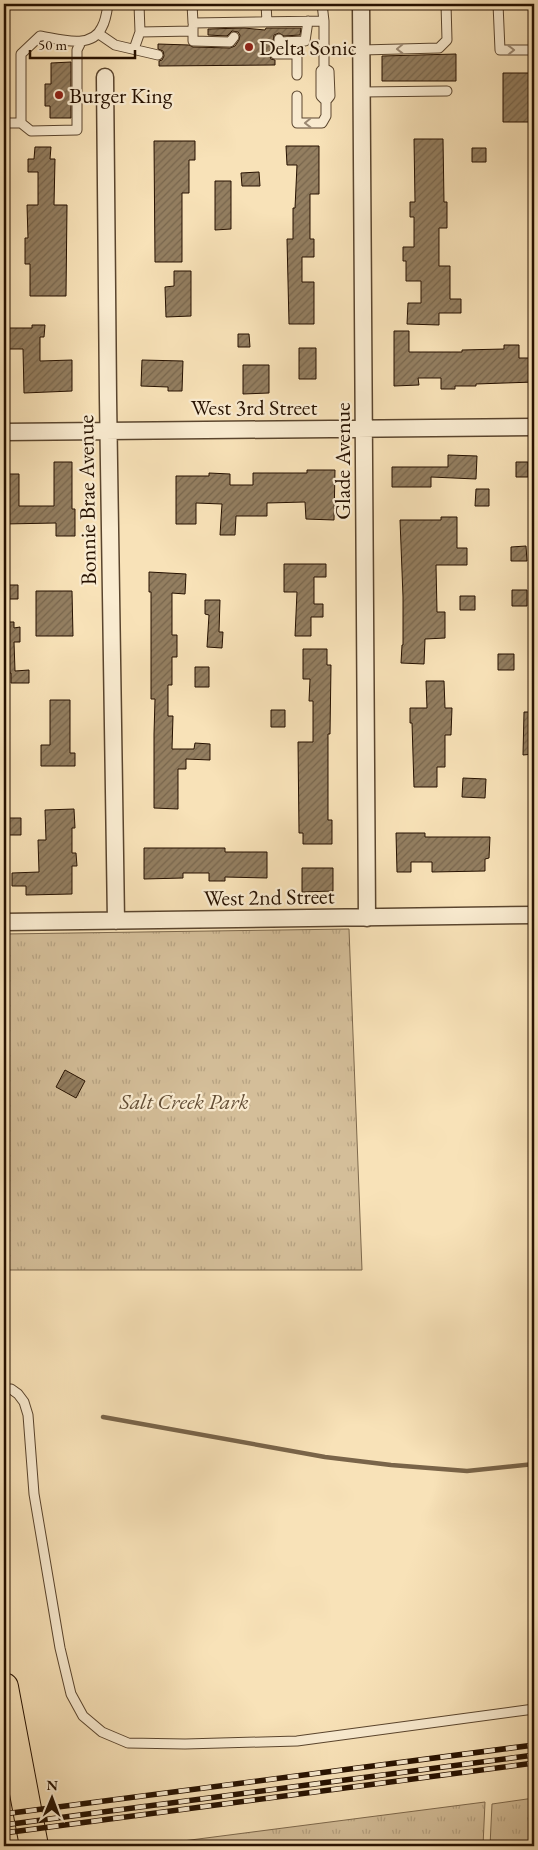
<svg xmlns="http://www.w3.org/2000/svg" width="538" height="1850" font-family="'EB Garamond',serif">
<defs>
<pattern id="park-tufts" width="24" height="20" patternUnits="userSpaceOnUse" patternTransform="scale(1.25)"><rect width="24" height="20" fill="#d4be99"/><path d="M3 7l-1-3M5 7V3M7 7l1-3M15 17l-1-3M17 17v-4M19 17l1-3" fill="none" stroke="#b6a282"/></pattern>
<pattern id="building-hatch" width="6" height="6" patternUnits="userSpaceOnUse" patternTransform="scale(1.25)"><rect width="6" height="6" fill="#937e60"/><path d="M-1 1l2-2M0 6l6-6M5 7l2-2" fill="none" stroke="#78664d"/></pattern>
</defs>
<rect width="100%" height="100%" fill="#f8e2b8"/>
<filter id="stains"><feTurbulence type="fractalNoise" baseFrequency=".004" numOctaves="4"/><feColorMatrix values="0 0 0 0 .2 0 0 0 0 .09 0 0 0 0 .02 0 0 0 .5 -.17"/></filter>
<radialGradient id="worn" r=".72"><stop offset=".6" stop-color="#630" stop-opacity="0"/><stop offset="1" stop-color="#630" stop-opacity=".3"/></radialGradient>
<path fill="url(#park-tufts)" stroke="#7d684c" d="M349 929 362 1270H4V934Z
M534 1798V1846H490L492 1804Z
M485 1802 483 1846H144Z"/>
<g fill="none" stroke-linecap="round" stroke-linejoin="round">
<path stroke="#796449" stroke-width="4.5" d="M103 1417 325 1457 391 1465 467 1471 534 1464"/>
</g>
<path fill="url(#building-hatch)" stroke="#261100" d="M244 28 265 30 266 28H301L300 35 284 36 279 33 274 35 273 42 275 48 270 50 269 54 271 59 275 60V65L159 66V61L162 60 164 56 163 51 158 49V44L189 45 193 47 230 48 235 46 239 40 240 35 238 32 232 31 227 36 208 35V29Z
M456 54V81H382V56Z
M71 62V118H50V106H45V84H51V63Z
M503 73H534V122H503Z
M414 139H443L444 202H447V228H439V266H450V299H461V313H439V325L407 324 408 303H421V281H406V261H403V247H414V217H410V202H415Z
M154 141H195V160H189V193H182V262H155Z
M286 146H319V194H310V239H314V257H302V282H314V324H289L287 239H293V208H295L297 165H287Z
M35 147H51L50 159H55L54 205H67L66 296H30V264H25V238H28L27 205H38V172H28V159H34Z
M472 148H486V162H472Z
M259 172 260 186H242L241 173Z
M215 181H231V229L215 230Z
M174 271H191V316L166 317 165 287 174 286Z
M32 325H45L44 337H40V361L72 360V391L24 393 23 349H4V328H32Z
M394 331H409V352H462V350L504 349V345H519V358H534V382L476 384V386H455V389H441V378H418L419 385 394 386Z
M238 334H249L250 347H238Z
M299 348H316V379H299Z
M142 360 183 361 182 391H168V387L141 386Z
M243 365H269V393L243 394Z
M448 455 477 456 476 479 431 477V487H392V467H448Z
M54 462H72V509H75V536H56V523L4 524V474H19V506H54Z
M516 462H528V477H516Z
M307 470H335L334 520 306 519 305 502 267 503V516H236L235 535H220L222 504 196 503V524H176V476H209V473L230 474V485H253V473H307Z
M476 489H489V506H475Z
M441 517H457V548H467V565H436L437 612H445V638L425 639 424 664 401 663 402 645H403V597L400 520H441Z
M526 546 527 561H511V547Z
M284 564H326V577H314V604H323V617H311V636H295L297 592H284Z
M149 572 186 574 185 594 172 593V635H177V657H172V685H168V716H173L172 749H194L195 743 210 744V760L186 759V769H178V809L154 808V734L155 699H151V592H149Z
M4 585H18V599H4Z
M512 590H527V606H512Z
M36 591H72L73 636H36Z
M460 596H475V610H460Z
M205 600H220L219 632H223L222 648 207 647 209 615 205 614Z
M4 622H14V628L20 627V642H14L15 671 29 670V683H11V673H4Z
M303 649H327V665H331L330 734H328V820H332V844H303V833H299L298 742H313V701H309L310 679H303Z
M498 654H514V670H498Z
M195 667H209V687H195Z
M426 681H444L445 708H452L451 735H445V767H437V787H414L412 723H410V708H427Z
M50 700H70V753H75V766H41V745H50Z
M271 710H285V727H271Z
M524 712H534V754L523 755Z
M463 778 486 779 485 798 462 797Z
M74 809 75 828H72V853H76L77 866H72V894L26 895V886H12V873L39 872 38 840H46L45 810Z
M6 818H21V835H6Z
M396 833H425V837H490L489 858 485 859V871L432 872V862H411V872H397Z
M144 848H225V852H267V878L225 877V881H209V873H183V878L144 879Z
M302 868H333V891L302 892Z
M65 1070 85 1081 76 1098 56 1087Z"/>
<g fill="none" stroke-linecap="round" stroke-linejoin="round">
<defs>
<path id="lane" d="M139 4 140 32
M192 4 193 23 324 21
M266 4 267 22
M322 4 324 21V68L321 71V96L326 101
M498 4 500 50H534
M193 26V41L230 42 234 37
M99 34 115 45 158 55
M279 39V42L305 41 308 21
M134 49 140 32 193 31
M362 50 439 48 447 40 446 4
M275 54H297V75
M362 92 447 91
M297 96V123H322L326 116V101L330 96 329 71 324 68
M4 123H21V54L40 36C59 39 92 50 102 27 106 20 107 11 108 4
M21 123 31 131 77 130V50L81 42
M4 1389H11L18 1394 24 1402 28 1415 34 1494 60 1648 71 1694 83 1716 102 1732 128 1743 185 1744 297 1741 534 1709"/>
<path id="street" d="M361 4 367 918
M105 77 108 398 116 921
M4 432 534 427
M4 922 534 915"/>
<path id="highway" d="M4 1687 34 1846"/>
</defs>
<use href="#lane" stroke="#5a452e" stroke-width="11"/>
<use href="#street" stroke="#5a452e" stroke-width="19"/>
<use href="#highway" stroke="#261100" stroke-width="30"/>
<use href="#lane" stroke="#faecd1" stroke-width="9"/>
<use href="#street" stroke="#faecd1" stroke-width="16"/>
<use href="#highway" stroke="#f8e2b8" stroke-width="28"/>
<defs>
<path id="rail" d="M4 1814 534 1745
M4 1825 534 1755
M4 1833 534 1763"/>
</defs>
<use href="#rail" stroke="#261100" stroke-width="5.5"/>
<use href="#rail" stroke="#faecd1" stroke-width="4" stroke-dasharray="11" stroke-linecap="butt"/>
</g>
<defs><path id="oneway-chevron" d="M-2-3.5L2.5 0L-2 3.5" fill="none" stroke-width="1.6" stroke-linecap="round" stroke-linejoin="round" transform="scale(1.25)"/></defs>
<g stroke="#9b8973">
<use href="#oneway-chevron" transform="translate(400 49) rotate(179)"/>
<use href="#oneway-chevron" transform="translate(511 50) rotate(-1)"/>
<use href="#oneway-chevron" transform="translate(308 123) rotate(179)"/>
</g>
<g fill="#8f2418" stroke="#faecd1" stroke-width="2">
<circle cx="249" cy="47" r="5"/>
<circle cx="59" cy="95" r="5"/>
</g>
<g text-anchor="middle" dominant-baseline="central" stroke-width="4.5" stroke-linejoin="round" paint-order="stroke">
<g font-size="22" fill="#261100" stroke="#faecd1" text-anchor="start">
<text x="259" y="47">Delta Sonic</text>
<text x="69" y="95">Burger King</text>
</g>
<g font-size="22" fill="#261100" stroke="#faecd1">
<text x="254" y="407">West 3rd Street</text>
<text transform="translate(342 461) rotate(-90)">Glade Avenue</text>
<text transform="translate(87 500) rotate(-91)">Bonnie Brae Avenue</text>
<text transform="translate(269 897) rotate(-1)">West 2nd Street</text>
</g>
<g font-size="22" font-style="italic" fill="#634e36" stroke="#faecd1">
<text x="184" y="1101">Salt Creek Park</text>
</g>
</g>
<rect width="538" height="1850" fill="none" stroke="#f8e2b8" stroke-width="20"/>
<rect x="5" y="5" width="528" height="1840" fill="none" stroke="#261100" stroke-width="2.5"/>
<rect x="10" y="10" width="518" height="1830" fill="none" stroke="#261100"/>
<g transform="translate(52 1798) rotate(1)" stroke="#faecd1" stroke-width="4" paint-order="stroke">
<path d="M0-4L9 19L0 12L-9 19Z" fill="#261100"/>
<text y="-8" font-size="14" font-weight="bold" text-anchor="middle" fill="#261100">N</text>
</g>
<path d="M30 50v8h105v-8" fill="none" stroke="#261100" stroke-width="2.5"/>
<text x="38" y="50" font-size="15" fill="#261100" stroke="#faecd1" stroke-width="4" paint-order="stroke">50 m</text>
<rect width="100%" height="100%" filter="url(#stains)"/>
<rect width="100%" height="100%" fill="url(#worn)"/>
</svg>
